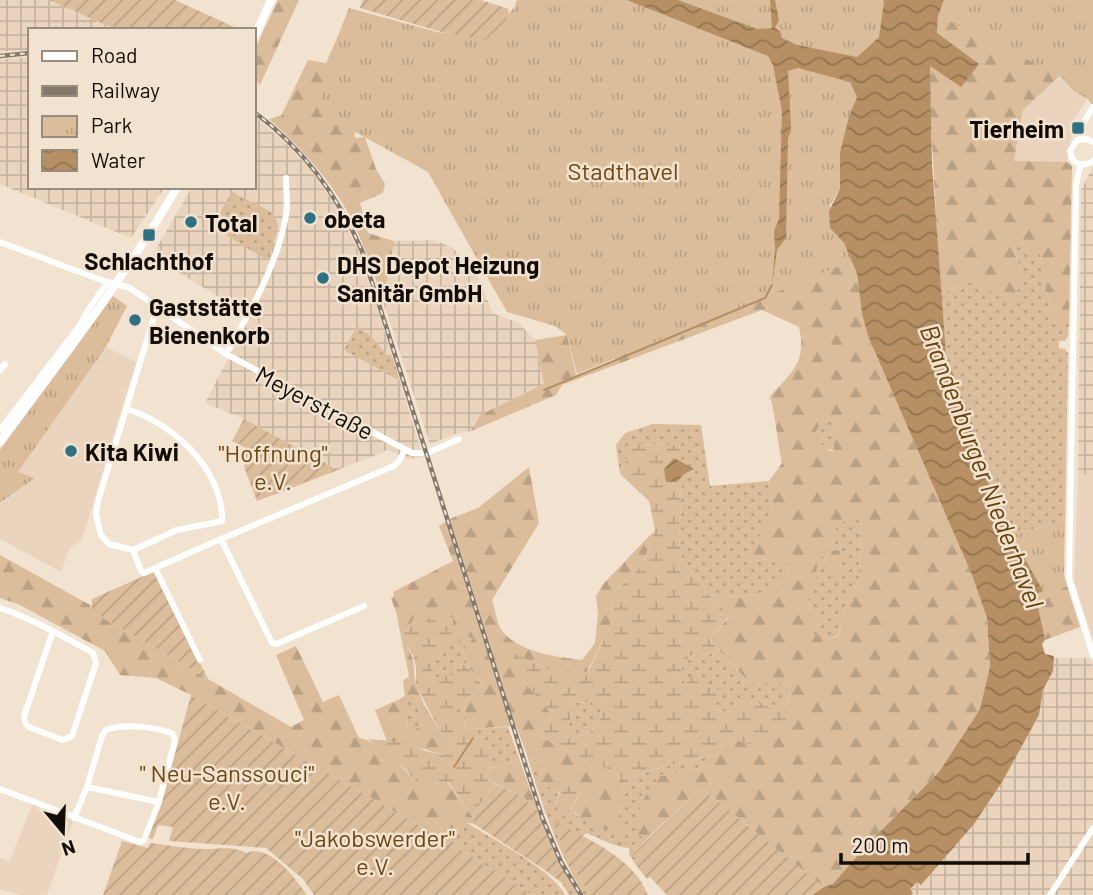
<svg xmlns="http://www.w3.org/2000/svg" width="1093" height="895" font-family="Barlow,sans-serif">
<defs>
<pattern id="industrial-grid" width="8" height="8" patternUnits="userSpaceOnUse" patternTransform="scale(1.75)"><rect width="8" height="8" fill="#ead4bd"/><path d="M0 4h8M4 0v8" fill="none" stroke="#c8b5a1"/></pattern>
<pattern id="grass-dots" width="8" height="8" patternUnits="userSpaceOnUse" patternTransform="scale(1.75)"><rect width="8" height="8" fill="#dbbd9b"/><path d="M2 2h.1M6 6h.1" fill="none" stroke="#bba184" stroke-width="1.8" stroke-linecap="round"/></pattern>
<pattern id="forest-firs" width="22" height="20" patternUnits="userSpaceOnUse" patternTransform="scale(1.75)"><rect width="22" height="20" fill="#dbbd9b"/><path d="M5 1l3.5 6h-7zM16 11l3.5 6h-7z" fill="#bba184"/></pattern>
<pattern id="wetland-marsh" width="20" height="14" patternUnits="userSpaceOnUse" patternTransform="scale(1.75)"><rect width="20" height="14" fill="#dbbd9b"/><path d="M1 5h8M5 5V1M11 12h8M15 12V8" fill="none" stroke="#bba184"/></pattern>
<pattern id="park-tufts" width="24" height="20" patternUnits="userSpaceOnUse" patternTransform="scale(1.75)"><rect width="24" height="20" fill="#dbbd9b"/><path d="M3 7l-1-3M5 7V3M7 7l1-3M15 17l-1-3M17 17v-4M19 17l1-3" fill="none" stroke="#bba184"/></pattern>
<pattern id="garden-furrows" width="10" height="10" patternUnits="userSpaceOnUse" patternTransform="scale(1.75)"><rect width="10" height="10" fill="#dbbd9b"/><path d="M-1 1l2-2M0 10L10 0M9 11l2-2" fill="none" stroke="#bba184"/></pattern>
<pattern id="water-waves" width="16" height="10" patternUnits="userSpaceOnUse" patternTransform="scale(1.75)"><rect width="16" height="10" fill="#b69064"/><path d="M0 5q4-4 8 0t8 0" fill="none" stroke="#937450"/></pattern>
</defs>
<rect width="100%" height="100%" fill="#f2e2d0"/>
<path fill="#ead4bd" d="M1061 76 1074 91 1088 99 1075 117 1067 162H1014L1023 110Z
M106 347 136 362 82 540 69 549 61 572 0 539V504L34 478 18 472Z
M1093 473V639L1074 581 1078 476Z
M33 802 74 818 47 895H21L0 889V858L10 861Z"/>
<path fill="url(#industrial-grid)" d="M0 0H49L117 30H30V50L0 52Z
M30 57V187H165L131 238 0 184V59Z
M254 116 287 144 309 168 336 206 359 252 392 355H387L372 337 345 350 400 381 423 457 408 459 388 450 338 470 244 419 205 403 250 316 152 256 192 187H254Z
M1093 166V473L1078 476 1081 191Z
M433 240 453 248 477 276 493 313 519 323 535 340 544 384 480 415 471 431 455 434 430 444 382 298 384 297 394 241Z
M1054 658H1090L1093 667V895H911L912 893 909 890 917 881 921 884 1039 715 1043 690 1053 670Z"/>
<path fill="url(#grass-dots)" d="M232 192 273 213 278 226 269 261 219 231 227 219 219 214Z
M1022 242 1040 254 1052 320H1069L1068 336 1065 341H1059V348L1065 349 1068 353 1065 519 1012 536 982 467 972 423 946 355 940 294 970 282 1023 278 1013 245Z
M357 326 372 337 387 355H392L400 381 344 350Z
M829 419 834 425V451L821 445 814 435 822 421Z
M653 424 701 425 710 486 769 481 773 515 755 561 781 557 787 562 789 575C765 600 741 598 709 595L699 578 683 563 679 537 682 486 679 445 633 444 620 474 616 445 625 433Z
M856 516 861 518 859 581 846 604 839 635 829 639 811 634 809 599 816 587V559L822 556 826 558 832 571 840 551 827 548 838 524Z
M461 633 475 639 463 649 467 665 456 664 455 676 434 683 428 674 436 665 433 655 447 644H457Z
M721 653 750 683H782L790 693 784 707 739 701 729 712 713 709 705 686H684L677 675 689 656Z
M405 696 418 702 422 724 415 730 407 732 406 715 398 700Z
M470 697 464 703 466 729 508 727 519 758 489 769 492 754 453 717 455 702Z
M604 702C599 729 594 734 566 739L573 703Z
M526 752 542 766 541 780 558 794 556 805 565 819 572 808 577 816 625 831 619 808 625 780 652 770 723 753 700 769 660 776 637 836H650L634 853 638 861 635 864 629 854V848C614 847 600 838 586 833L582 837 557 822 571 866 591 895H584C557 850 541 803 526 752Z
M537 811 560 863 578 895H569L562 883 564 880Z
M464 821C490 838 552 869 565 895H532L448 842Z"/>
<path fill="url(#forest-firs)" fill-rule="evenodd" d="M278 0H299L260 85 254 79V51Z
M1093 0V106L1088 99 1074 91 1060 76 1023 110 1014 161 1067 162 1072 166 1069 320 1052 321 1040 255 1022 242 1013 246 1023 278 1013 301 970 282 940 294 930 101V66L937 33 938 16Z
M346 18 355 138 365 137 376 169 385 184 383 193 360 203 368 233 394 241 384 297 382 298C372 268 362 239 347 211 329 178 297 144 269 119L281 116 308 60 326 63Z
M844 243 857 274 862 314 868 336 972 575 987 618 990 666 980 709 939 772 865 847 833 885 823 887 701 788 650 836H637C637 808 643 797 660 776L700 769 738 741 796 724 784 707 790 694 782 683H750L709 640 729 617 709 595C741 598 765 600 789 575L787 562 781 557 755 561 748 552 773 515 769 481 782 463C777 440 776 418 770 396 792 372 807 362 799 327L762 310 562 385 556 395 471 431 480 415 544 384 535 340 567 335 576 375 615 360 619 343ZM829 419 834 425V451H830L825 444 821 445 814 435 822 421ZM856 516 861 518 859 581 846 604 839 636 829 639 812 633 819 616 809 610V599L816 588 817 559 822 556 826 558 832 571 838 573 840 551 827 548 838 524Z
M529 467 539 523 492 600C495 609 497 625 503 632 521 653 556 657 582 660L595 643 598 614 596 596 605 582 655 530 643 564 613 594 610 627 587 672 549 670 512 653 523 680 553 716 538 735 579 756 578 769 602 766 625 780 619 808 626 831C606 831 583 826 572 808L581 791 565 784 558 794 541 780 542 766 526 752 516 726 466 729 464 703 483 685 467 665 463 649 474 639 461 633 451 636 453 618 424 625 406 644C418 664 411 668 417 686 423 708 440 730 452 749L445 755C425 751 408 742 387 741L375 710 398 700 406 715 407 731 415 730 422 724 418 703 405 696 403 681 409 676 396 612 391 598 394 596 393 592 453 561 439 526 452 518 478 508Z
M0 555 90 605 91 611 291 727 304 720 276 655 296 646 323 702 339 695 359 738C379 740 406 771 419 786L447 782 472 816 474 824 464 822 448 842 191 695 156 678 120 675 105 651 18 604 0 598Z
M1067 586 1080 627 1045 640C1043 626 1036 609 1038 595Z
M519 758 538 812 523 797 486 779 489 769Z"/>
<path fill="url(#wetland-marsh)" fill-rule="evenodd" d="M633 444 679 445 684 474 694 469 682 486 679 537 683 563 699 578 709 595 729 616 709 640 721 653 689 656 678 676 684 686 694 674 705 685H713L720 691 713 709 729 712 739 701 784 707 797 724 758 746 738 741 723 753 652 770 625 780 602 766 578 769 579 756 538 735 553 716 523 680 511 652 549 670 588 672 610 627 613 594 643 564 655 530 649 501 620 474ZM603 702C601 729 592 735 566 739L573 703Z
M435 610 453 618 452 635 461 633 458 644 447 645 443 652 434 655 436 665 429 675 434 683 447 674 455 676 456 664 467 665 483 686 470 697 455 703 453 717 493 754 486 779 495 784 472 816 448 782 419 786 405 769 368 739 406 742 425 751 445 755 452 749 436 724 416 685V667L413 655 406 644 403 628 412 622 415 613 424 624Z
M565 784 581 791 565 819H562C553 807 557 795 565 784Z"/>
<path fill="url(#park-tufts)" d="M517 0H1093V106L1088 99 1074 91 1061 76 938 16 879 37 858 57 857 97 849 116 840 152V189L830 205V228L844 243 852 261 577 374 567 335 555 326 507 312 428 172 319 112 334 46 349 8 437 32 483 38 514 8Z
M113 296 127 306 106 347 18 472 35 478 0 503V450Z
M1065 519 1064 575 1067 586 1038 595 1024 558 1012 536Z"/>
<path fill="url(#garden-furrows)" d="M49 0H175L241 30H117Z
M363 0H481L509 9 506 21 485 40 445 33 360 8Z
M244 419 338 470 257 501 244 467 246 448 232 441Z
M155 571 208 679 91 611 92 599Z
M191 695 448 842 532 895H314L303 879 266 848 169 841 173 827 158 825 153 839 148 838 161 805Z
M495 784 523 797 537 811 565 880 562 883 542 868 474 824 472 816Z
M701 788 824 887 812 895H667L650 877 647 879 635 864 638 860 633 857 634 853Z
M557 822C590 841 633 857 648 895H591L571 866 553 823Z
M122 841 148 848 150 843C167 845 184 848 201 849 216 850 232 845 246 853 270 843 295 878 307 895H103Z"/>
<path fill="url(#water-waves)" d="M627 0H678L757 29 772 28 770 0H775L779 20 775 28 780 31 782 38 797 45 857 57 879 37 884 2 883 0H944L938 16 937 33 979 64 961 87 930 66 932 164 946 355 972 423 982 467 1012 536 1043 591 1038 593C1036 608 1043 625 1045 640L1042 644 1045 654 1054 656 1053 671 1043 690 1039 715 1002 782 974 824 921 885 917 882 910 889 913 893 911 895H812L824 887 833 884 865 847 939 772 980 709 990 666 987 618 972 575 868 336 862 314 857 274 844 243 830 228 829 211 840 189V152L849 116 857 97 850 82 798 68 788 71 791 127 788 139 786 238 777 250 772 285 775 248 774 231 779 219 782 111 773 65 768 56Z
M674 458 694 469 684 474 677 482H666L664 469Z"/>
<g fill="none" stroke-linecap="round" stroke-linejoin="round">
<path stroke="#b69064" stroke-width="2" d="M544 390 765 298 772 285
M454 767 473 738"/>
<path stroke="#fff" stroke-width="6" d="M1081 138 1084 122 1093 107
M1093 142 1087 139 1077 140 1070 151C1071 164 1083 168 1093 161
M1080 165 1076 186 1069 578 1093 655
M0 242 101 280 130 288 226 354 412 453H427L459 439
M226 354C251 310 277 266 286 215 288 203 286 190 286 178
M0 370 5 364
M127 409C173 424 223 469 222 521L177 530 133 550 109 544 101 535 96 515 98 501 157 307
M0 430 80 325 88 310 108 282
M221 539 394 466 399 461 405 450
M133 550 141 571 144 573 221 539 272 643 276 644 364 606
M155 568 200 660
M0 608C33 619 62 636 93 653L96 663 72 736 63 740 29 727 25 723 24 716 53 631
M87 787 159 802
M0 789 140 842 144 840 159 802 175 740 172 733C153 727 125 723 106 730L102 736 87 787 74 818
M1050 895 1093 828"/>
<path stroke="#fff" stroke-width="8" d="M254 38 271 0
M0 442C62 359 125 278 177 187"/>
<defs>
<path id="rail" d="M0 56 30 53
M254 112C303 148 338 196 362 251L542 817 561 862 581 895"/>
</defs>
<use href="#rail" stroke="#83786c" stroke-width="4.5"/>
<use href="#rail" stroke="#f2e2d0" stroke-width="2" stroke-dasharray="5" stroke-linecap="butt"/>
</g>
<g fill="#2f7083" stroke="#f2e2d0" stroke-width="2.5">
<rect x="1071" y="121" width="14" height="14" rx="3.5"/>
<circle cx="310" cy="218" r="7"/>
<circle cx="191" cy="222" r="7"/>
<rect x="142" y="228" width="14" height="14" rx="3.5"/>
<circle cx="323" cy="278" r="7"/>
<circle cx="135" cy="320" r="7"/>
<circle cx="71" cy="451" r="7"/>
</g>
<g text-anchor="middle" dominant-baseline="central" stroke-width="5" stroke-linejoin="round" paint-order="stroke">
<g font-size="24" font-weight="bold" fill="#110c06" stroke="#f2e2d0" text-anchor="start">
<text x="1064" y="128" text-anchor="end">Tierheim</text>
<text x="324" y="218">obeta</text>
<text x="205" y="222">Total</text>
<text x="149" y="260" text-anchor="middle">Schlachthof</text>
<text x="337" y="264">DHS Depot Heizung<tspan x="337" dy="28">Sanitär GmbH</tspan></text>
<text x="149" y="306">Gaststätte<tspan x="149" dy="28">Bienenkorb</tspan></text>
<text x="85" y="451">Kita Kiwi</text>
</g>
<g font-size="24" fill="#6d4711" stroke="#f2e2d0">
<text x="623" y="170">Stadthavel</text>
<text x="273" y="452">"Hoffnung"<tspan x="273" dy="28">e.V.</tspan></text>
<text x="227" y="772">" Neu-Sanssouci"<tspan x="227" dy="28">e.V.</tspan></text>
<text x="375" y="837">"Jakobswerder"<tspan x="375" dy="28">e.V.</tspan></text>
</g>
<g font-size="24" fill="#110c06" stroke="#f2e2d0">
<text transform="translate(315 402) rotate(28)">Meyerstraße</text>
</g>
<g font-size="26" font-style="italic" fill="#684209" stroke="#f2e2d0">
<text transform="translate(983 466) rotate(69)">Brandenburger Niederhavel</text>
</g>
</g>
<rect x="28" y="28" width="228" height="161" fill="#f2e2d0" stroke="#988c7f" stroke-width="2"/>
<rect x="42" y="51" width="35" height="10" fill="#ffffff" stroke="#988c7f" stroke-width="2"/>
<text x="91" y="63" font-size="21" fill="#110c06">Road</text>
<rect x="42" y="86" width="35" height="10" fill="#83786c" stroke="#988c7f" stroke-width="2"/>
<text x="91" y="98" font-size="21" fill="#110c06">Railway</text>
<rect x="42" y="116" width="35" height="21" fill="url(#park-tufts)" stroke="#988c7f" stroke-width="2"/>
<text x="91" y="133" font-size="21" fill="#110c06">Park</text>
<rect x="42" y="150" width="35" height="21" fill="url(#water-waves)" stroke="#988c7f" stroke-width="2"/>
<text x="91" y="168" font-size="21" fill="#110c06">Water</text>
<g transform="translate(63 832) rotate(161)" stroke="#f2e2d0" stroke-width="5" paint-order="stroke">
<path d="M0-5L12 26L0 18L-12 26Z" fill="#110c06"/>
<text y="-10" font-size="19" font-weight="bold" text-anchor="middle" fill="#110c06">N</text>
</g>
<path d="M841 853v10h187v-10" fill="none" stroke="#110c06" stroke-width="3.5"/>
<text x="852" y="853" font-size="21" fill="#110c06" stroke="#f2e2d0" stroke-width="5" paint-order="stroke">200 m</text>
</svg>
